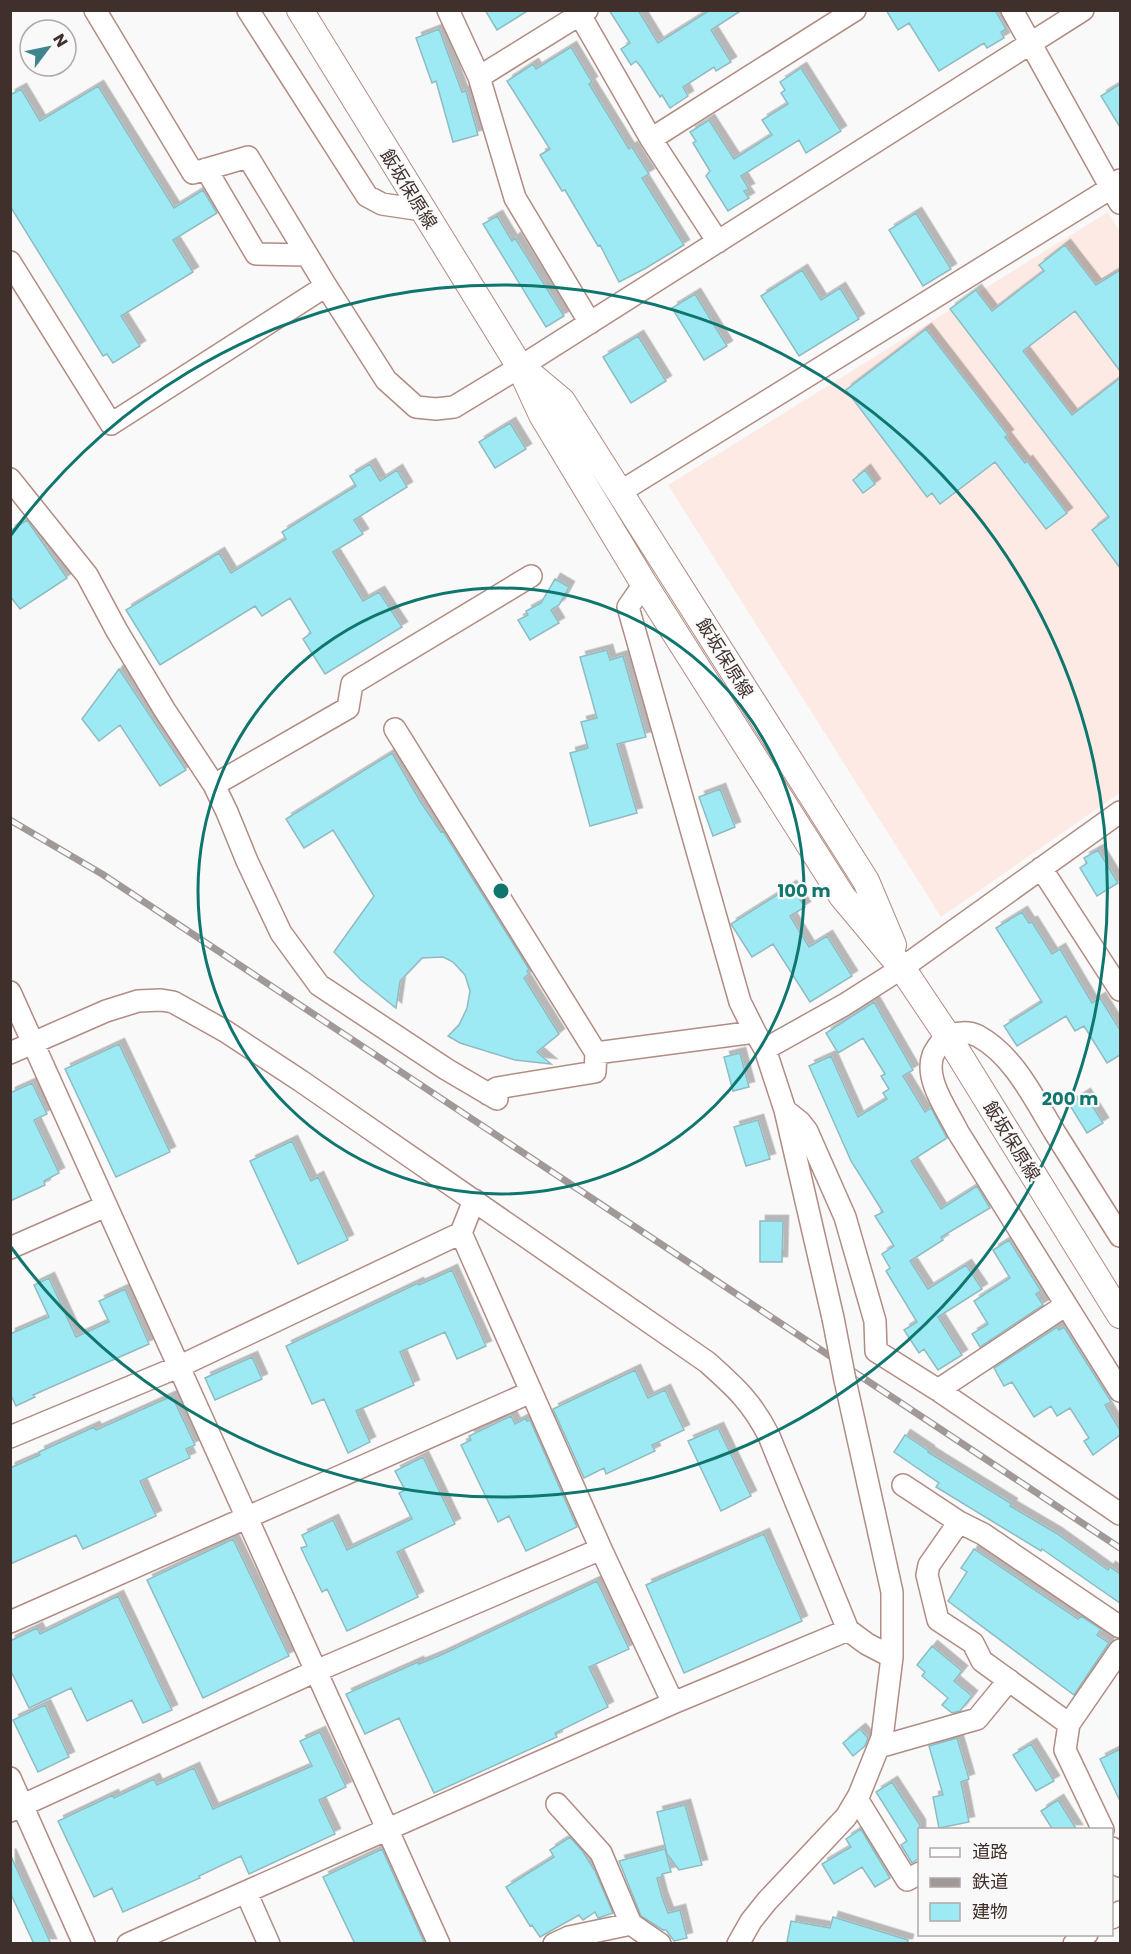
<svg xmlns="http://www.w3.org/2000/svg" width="1131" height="1954" font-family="Poppins,'Noto Sans JP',sans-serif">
<defs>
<filter id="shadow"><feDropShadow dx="5.5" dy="-5.5" stdDeviation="0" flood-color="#0004"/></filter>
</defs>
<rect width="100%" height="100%" fill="#f9f9f9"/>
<path fill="#feeae5" d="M1108 212 1120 232V793L941 917 668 485Z"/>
<path fill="#9eeaf4" stroke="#90bbc1" stroke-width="1.5" filter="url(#shadow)" d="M485 10H529L497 30Z
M609 10H638L658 43 710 10H742L711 30 731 62 716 71 714 67 683 87 688 96 670 108 662 95 660 97 641 67 636 61 631 65 621 49 630 43Z
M886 10H995L1006 29 1001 32 1004 38 987 48 984 43 939 71 909 23 898 30Z
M439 29 462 92 466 91 478 135 453 142 436 81 432 83 416 38Z
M571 47 592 82 589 84 629 149 632 147 649 174 642 178 684 245 646 268 619 282 600 245 598 246 565 190 562 191 540 155 550 149 507 81 533 64 536 69Z
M801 68 841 131 806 153 799 140 741 176 749 189 744 191 749 198 728 211 706 176 710 171 693 143 696 141 690 132 709 120 734 159 772 135 762 120 788 104 781 93 785 90 780 82Z
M1120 84V127L1101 96Z
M98 86 174 208 203 190 217 213 173 240 193 272 121 316 140 346 113 363 107 354 103 356 10 206V95L21 89 40 121Z
M916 213 951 269 923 286 889 230Z
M497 216 512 241 515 238 564 316 546 327 483 224Z
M1065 245 1096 285 1120 270V371L1075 311 1023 351 1072 415 1120 378V568L1092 530 1109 517 950 309 976 290 992 311 1044 271 1039 265Z
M802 270 821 300 840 288 859 319 799 356 761 296Z
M695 294 727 346 704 360 672 308Z
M926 329 1008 435 1005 437 1025 463 1027 461 1067 513 1046 529 995 462 940 504 932 493 927 497 846 390Z
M638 336 666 381 631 403 603 357Z
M510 423 526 449 495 468 479 442Z
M370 464 380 481 397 470 407 487 354 520 363 534 333 552 363 601 379 592 402 627 325 674 303 639 311 633 290 598 262 616 255 606 160 665 126 610 219 553 231 573 286 539 282 532 356 486 350 476Z
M865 470 875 484 863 493 853 480Z
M27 520 67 578 20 609 10 596V531Z
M555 579 569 587 559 605 551 610 559 623 530 640 518 620 528 615 526 611 541 603Z
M607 650 610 660 623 656 646 737 617 744 637 813 590 826 570 753 588 748 581 722 597 718 580 657Z
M119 669 186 770 160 786 120 725 99 741 82 719Z
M392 753 420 801 441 832 443 831 529 969 527 971 529 974 524 978 559 1034 537 1052 551 1064 515 1060 460 1043 448 1036 459 1025 467 1008 470 991 465 975 453 962 443 957 422 958 400 981 396 1008 361 980 334 952 374 896 333 830 304 848 286 819Z
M720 789 735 827 713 836 699 797Z
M1098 850 1118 883 1097 896 1080 868 1087 863 1084 858Z
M791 886 805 907 790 916 809 947 827 936 852 976 810 1002 773 944 752 957 731 924Z
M1022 912 1029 923 1032 922 1052 954 1060 949 1092 1003 1100 998 1120 1030V1055L1107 1063 1084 1026 1075 1031 1066 1016 1017 1046 1004 1026 1042 1002 996 928Z
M874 1002 913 1070 903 1076 925 1112 931 1108 947 1138 911 1161 941 1209 977 1186 990 1208 941 1237 943 1240 910 1261 928 1289 966 1265 982 1289 938 1317 962 1355 938 1370 924 1349 919 1353 904 1330 917 1322 886 1271 890 1268 882 1254 894 1246 875 1216 883 1212 851 1161 809 1066 831 1056 858 1117 887 1099 883 1093 889 1089 881 1076 885 1074 863 1038 838 1053 826 1033Z
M119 1044 170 1152 116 1177 65 1069Z
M740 1053 749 1087 733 1091 724 1057Z
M32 1083 47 1114 34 1120 59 1173 44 1181 45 1185 10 1201V1093Z
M1085 1094 1103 1123 1087 1133 1069 1104Z
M758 1120 770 1159 746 1166 734 1127Z
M292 1141 311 1181 318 1177 348 1240 298 1264 250 1161Z
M760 1221H783L782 1262H760Z
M1009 1240 1041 1291 1036 1294 1043 1305 980 1347 972 1334 988 1324 974 1301 1010 1278 993 1250Z
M452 1270 486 1346 457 1359 445 1332 400 1352 414 1385 356 1411 370 1442 348 1453 324 1399 312 1404 286 1346 418 1283 419 1285Z
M49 1278 76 1337 109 1322 99 1301 125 1289 149 1344 33 1395 35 1397 16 1406 10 1393V1334L49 1317 34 1285Z
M1057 1327 1059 1330 1064 1327 1109 1398 1111 1402 1105 1405 1120 1430V1435L1093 1455 1084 1441 1089 1438 1070 1408 1057 1416 1051 1406 1034 1417 1012 1382 1004 1386 994 1368Z
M252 1357 262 1379 215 1400 205 1378Z
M635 1370 648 1398 665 1390 684 1430 652 1445 655 1451 606 1474 604 1468 584 1478 553 1409Z
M172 1396 195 1445 186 1449 190 1458 140 1481 156 1516 83 1549 76 1535 10 1564V1468L40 1455 39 1452 94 1427 96 1430Z
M511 1416 515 1424 526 1418 527 1421 530 1420 577 1527 526 1551 509 1516 498 1522 461 1445 471 1440 469 1436Z
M718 1428 751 1496 721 1511 688 1441Z
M905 1435 929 1451 928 1452 1012 1504 1010 1506 1056 1533 1108 1570 1110 1567 1120 1574V1603L1042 1549 1041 1551 936 1487 939 1483 894 1452Z
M423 1457 455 1524 397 1552 418 1597 347 1631 327 1589 322 1592 301 1548 307 1546 302 1535 333 1520 347 1550 412 1519 399 1493 405 1490 395 1471Z
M764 1534 802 1621 684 1673 646 1585Z
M233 1539 289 1656 203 1698 147 1580Z
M974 1549 1078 1619 1081 1616 1101 1629 1097 1635 1109 1643 1074 1695 948 1601 967 1572 961 1568Z
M597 1581 629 1649 589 1667 608 1707 555 1733 557 1737 434 1793 399 1718 365 1734 346 1694 418 1662 419 1664 441 1655Z
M118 1596 172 1710 143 1723 132 1700 87 1721 71 1688 29 1708 10 1669V1641L37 1628 40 1634Z
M932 1646 962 1671 954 1681 972 1696 960 1711 952 1713 942 1705 948 1698 922 1676 925 1672 917 1665Z
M45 1705 69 1757 38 1772 13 1720Z
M860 1729 868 1738 865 1746 853 1756 843 1743Z
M320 1732 346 1787 319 1800 335 1834 249 1874 241 1856 199 1876 200 1878 123 1912 112 1888 94 1897 58 1821 113 1795 114 1798 154 1779 157 1785 194 1768 213 1809 312 1766 300 1741Z
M957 1738 969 1779 961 1782 969 1822 939 1828 933 1797 943 1795 929 1746Z
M1031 1744 1054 1781 1036 1791 1013 1755Z
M1120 1749V1801L1100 1759Z
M892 1782 920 1825V1860L918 1859 912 1863 901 1845 907 1841 876 1792Z
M1058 1800 1077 1830H1053L1041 1811Z
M685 1805 702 1865 679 1870 667 1854 657 1812Z
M861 1829 890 1878 875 1887 862 1867 834 1884 822 1864 851 1847 846 1839Z
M570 1837 583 1852 595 1871 613 1913 598 1918 595 1912 583 1920 579 1915 540 1937 532 1925 530 1926 506 1887 554 1857 550 1850Z
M382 1849 425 1944H355L323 1877Z
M665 1849 671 1872 662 1874V1877L657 1878 662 1897 668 1913 680 1910 687 1938 674 1941 666 1930H663L641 1916 619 1861Z
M10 1854 51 1944H34L10 1892Z
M833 1917 908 1940 907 1944H797L787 1942 791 1921 830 1928Z"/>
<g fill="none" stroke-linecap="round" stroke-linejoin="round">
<defs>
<path id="minor" d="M95 10 193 173 248 157 326 286 386 380 416 407 436 409 454 407 520 367 1083 10
M248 10 367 196 382 204 422 210
M448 10 479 77 515 198 590 323
M1012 10 1111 188 1120 180
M580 15 651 139 718 242
M479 77 587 10
M651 139 855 10
M206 169 256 254 307 255
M10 262 111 424 326 286
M10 479 87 575 117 631 164 709 214 785 348 708 352 684 531 576
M620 492 1111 188 1120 203
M644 584 628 607 740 1002 755 1032
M395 729 596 1053 595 1072 497 1088 488 1094
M214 785 227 812 247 861 281 933 319 985 446 1069 497 1099
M1041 868 1120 990
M10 992 439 1944
M765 1049 844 1005 902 968 1120 812
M10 1053 106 1011 138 1001 161 1000 173 1002 225 1031 301 1081 707 1362C735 1387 752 1402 769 1436L848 1630 867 1644 892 1657
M596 1053 755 1032 765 1049 785 1110 833 1318
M785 1110 800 1122 807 1131 845 1217 875 1321 876 1351 938 1390 1120 1514
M474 1200 461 1233 601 1549 673 1703
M1120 1236C1099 1203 1078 1169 1057 1136 1035 1101 1015 1056 978 1036 968 1031 957 1033 947 1035 942 1041 936 1048 933 1055 924 1080 948 1111 958 1132L1120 1391
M10 1248 106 1206
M938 1390 1066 1305
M10 1437 178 1367 461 1233
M903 1485 959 1522
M10 1622 531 1392
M1069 1724 982 1661 973 1643 938 1620 927 1575 929 1565 959 1522 983 1534 1120 1627
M879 1747 977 1719 1009 1680
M10 1778 84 1944
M857 1799 907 1880 920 1873
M557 1804 601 1853 631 1924
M10 1811 316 1671 601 1549
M1103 1830 1065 1750 1069 1724 1120 1650
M1112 1848 1120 1866
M246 1892 269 1944
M1112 1918 1120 1912
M128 1944 673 1703 848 1630
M554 1944 569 1937 631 1924 660 1944
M738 1944 751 1921 767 1901 846 1817 859 1795 882 1738 892 1657V1592L845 1380
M1074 1944 1087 1934"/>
<path id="major" d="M300 10 520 367 542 415 644 584 842 896 902 968 947 1035 1120 1315
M525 370 562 401 866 881 893 945"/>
</defs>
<use href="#minor" stroke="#b18c83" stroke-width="24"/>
<use href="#major" stroke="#b18c83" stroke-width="28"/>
<use href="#minor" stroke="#fff" stroke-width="21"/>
<use href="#major" stroke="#fff" stroke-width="26"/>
<defs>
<path id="rail" d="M10 820 102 874 1120 1548"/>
</defs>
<use href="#rail" stroke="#a09997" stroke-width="7"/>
<use href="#rail" stroke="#f9f9f9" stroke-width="4.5" stroke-dasharray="14" stroke-linecap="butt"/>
<defs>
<path id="minor-bridge" d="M833 1318 845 1380"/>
</defs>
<use href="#minor-bridge" stroke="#b18c83" stroke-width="24" stroke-linecap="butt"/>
<use href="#minor-bridge" stroke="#fff" stroke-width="21"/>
</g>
<g fill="none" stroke="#0f766e" stroke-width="3">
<circle cx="501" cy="891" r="303"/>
<path d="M11 535A606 606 0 1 1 11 1247"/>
</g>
<g text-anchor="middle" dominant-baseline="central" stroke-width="4.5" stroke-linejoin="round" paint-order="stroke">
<g font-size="18" fill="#40302c" stroke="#f9f9f9">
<text transform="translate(409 189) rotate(58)">飯坂保原線</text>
<text transform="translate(725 658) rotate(58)">飯坂保原線</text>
<text transform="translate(1012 1141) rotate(58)">飯坂保原線</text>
</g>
</g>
<circle cx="501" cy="891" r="9" fill="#0f766e" stroke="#f9f9f9" stroke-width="3"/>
<g font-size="18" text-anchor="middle" font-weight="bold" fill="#0f766e" stroke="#f9f9f9" stroke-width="4.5" stroke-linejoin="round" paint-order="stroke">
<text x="804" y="897">100 m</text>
<text x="1070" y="1105">200 m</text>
</g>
<rect width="1131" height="1954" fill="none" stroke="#40302c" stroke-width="24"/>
<rect x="918" y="1828" width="195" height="108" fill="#f9f9f9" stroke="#afa9a7" stroke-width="1.5"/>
<rect x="930" y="1848" width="30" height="9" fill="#ffffff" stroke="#afa9a7" stroke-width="1.5"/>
<text x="972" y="1858" font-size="18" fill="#40302c">道路</text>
<rect x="930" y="1878" width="30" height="9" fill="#a09997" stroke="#afa9a7" stroke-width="1.5"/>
<text x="972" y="1888" font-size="18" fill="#40302c">鉄道</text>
<rect x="930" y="1903" width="30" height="18" fill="#9eeaf4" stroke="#afa9a7" stroke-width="1.5"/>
<text x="972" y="1918" font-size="18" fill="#40302c">建物</text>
<g transform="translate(48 48) rotate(58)"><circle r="28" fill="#f9f9f9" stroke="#afa9a7" stroke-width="1.5"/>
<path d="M0-4.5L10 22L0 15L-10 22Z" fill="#3e858e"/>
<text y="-9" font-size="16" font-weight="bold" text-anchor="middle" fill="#40302c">N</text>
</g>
</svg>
